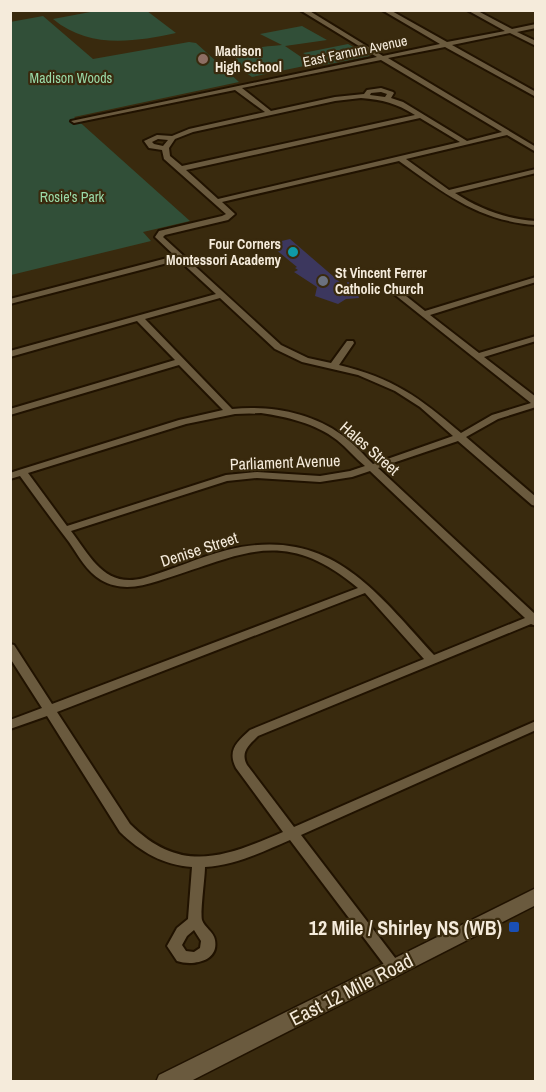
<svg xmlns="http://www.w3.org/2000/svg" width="546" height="1092" font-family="'Archivo Narrow',sans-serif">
<rect width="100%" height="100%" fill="#392a0e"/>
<path fill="#314f38" d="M101 10 147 11 176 33C134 42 89 49 53 19Z
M43 16 93 59 189 42 196 43 239 82 74 117 190 221 143 232 151 241 11 275 10 22Z
M302 26 327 40 285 46 310 63 309 65 252 77 232 63C245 46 263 47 282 45L260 34Z
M348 44 370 56 324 65 303 53Z"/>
<path fill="#3c375e" d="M290 239 348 289 347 282 355 283 359 298 346 299 338 304 315 296 317 287 294 272 298 270 295 268 297 267 269 244Z"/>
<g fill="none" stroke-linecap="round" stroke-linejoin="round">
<defs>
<path id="minor" d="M300 10H308L383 56 440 44 382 10H390L447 42 505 31 467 10H476L512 29 536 24V28L517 32 536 41V46L510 33 452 45 536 92V97L445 47 388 58 536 147V152L507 135 406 159 449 190 536 169V173L455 193C480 209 505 219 536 221V225C478 221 444 193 399 161L222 202 235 214 228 220 165 235 163 237 281 345 308 358 331 363 347 341H353L354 343 339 365C393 378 419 397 461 433L492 415 531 403 394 294 398 291 401 292 425 311 536 277V282L430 315 479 353 536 336V341L484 357 536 397V407L498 419 466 437 536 497V506L532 505 458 441 378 468 536 615V626L531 624 258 736C249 745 240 752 247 765L294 827 536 721V730L301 835 399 963 401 967 399 971 394 973 389 971 290 840C262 852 236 865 205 867 205 877 200 913 202 920 204 927 214 932 215 940 219 962 192 966 177 961L167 946 177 928 188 919 192 867C163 865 141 852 120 832L47 716 10 729V720L42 708 10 658V644L14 645 52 704 358 588C282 524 240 556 158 581 139 587 120 591 101 580 87 572 78 555 69 542 52 520 36 498 20 476L10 479V473L19 470 179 420 223 410 179 365 10 415V409L175 360 137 321 10 357V351L216 294 179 260 10 304V299L175 256 155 237 159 231 222 216 226 214 164 159 162 150 149 148 144 141 157 135 172 136 189 129 265 112 235 90 74 123 71 121 377 57ZM381 60 502 132 467 141 403 102 391 98 394 93 393 92 381 88 367 90 364 94 335 97 271 111 242 88ZM381 92 387 94 385 97 370 95 371 93ZM361 98C383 100 396 103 415 115L182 166 170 156 169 148 175 139 193 132 335 101ZM420 118 460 142 218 199 186 170ZM158 139 168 140 163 146 154 144 152 142ZM220 298 275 349 302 362 358 375 395 391 420 407 453 436 373 464C363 454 353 443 342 435 311 412 269 405 232 409L145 319ZM261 413C287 417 315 423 337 440 347 448 355 458 365 466L350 471 320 476 257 472 226 475 67 526 28 473 186 424 235 414ZM370 471 525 618 434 655C373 588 328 525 227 550 199 557 172 570 144 578 105 588 92 559 71 531L227 481 257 478 320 482 352 477ZM365 593 424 659 250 730C237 742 227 750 236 768L283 832C225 857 181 875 130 824L57 712ZM194 930 201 941 200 948 194 952 186 951 182 945 187 936Z"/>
<path id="secondary" d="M536 888V905L189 1082H156L159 1075Z"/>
</defs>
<use href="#minor" stroke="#201200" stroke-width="4"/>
<use href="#secondary" stroke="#201200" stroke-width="3"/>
<use href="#minor" fill="#6a5a3e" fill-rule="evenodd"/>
<use href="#secondary" fill="#6a5a3e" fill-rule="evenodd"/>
</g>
<circle fill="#8d6e63" stroke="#392a0e" stroke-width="2" cx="203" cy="59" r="6"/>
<circle fill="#0f9aa8" stroke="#392a0e" stroke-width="2" cx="293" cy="252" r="6"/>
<circle fill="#6b7280" stroke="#392a0e" stroke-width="2" cx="323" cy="281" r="6"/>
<rect fill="#1a4fb4" stroke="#392a0e" stroke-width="2" x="508" y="921" width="12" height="12" rx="3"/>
<g text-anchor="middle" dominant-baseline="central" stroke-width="4.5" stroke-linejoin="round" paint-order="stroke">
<g font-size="14" font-weight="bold" fill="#f5ebdb" stroke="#392a0e" text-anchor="start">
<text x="215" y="51">Madison<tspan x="215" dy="16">High School</tspan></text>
<text x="281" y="244" text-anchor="end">Four Corners<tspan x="281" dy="16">Montessori Academy</tspan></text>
<text x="335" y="273">St Vincent Ferrer<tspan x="335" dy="16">Catholic Church</tspan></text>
</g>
<g font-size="14" fill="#f5ebdb" stroke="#392a0e">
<text transform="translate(355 51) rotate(-12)">East Farnum Avenue</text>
</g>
<g font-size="14" fill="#9adaa8" stroke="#392a0e">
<text x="71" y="78">Madison Woods</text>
<text x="72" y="197">Rosie's Park</text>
</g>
<g font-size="16" fill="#f5ebdb" stroke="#392a0e">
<text transform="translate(370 448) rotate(41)">Hales Street</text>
<text transform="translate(285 462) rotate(-2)">Parliament Avenue</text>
<text transform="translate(199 549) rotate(-18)">Denise Street</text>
</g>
<g font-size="20" font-weight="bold" fill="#f5ebdb" stroke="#392a0e" text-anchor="end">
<text x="502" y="927">12 Mile / Shirley NS (WB)</text>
</g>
<g font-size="20" fill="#f5ebdb" stroke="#392a0e">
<text transform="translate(351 989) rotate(-27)">East 12 Mile Road</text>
</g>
</g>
<rect width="546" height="1092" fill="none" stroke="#f5ebdb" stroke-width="24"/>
</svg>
